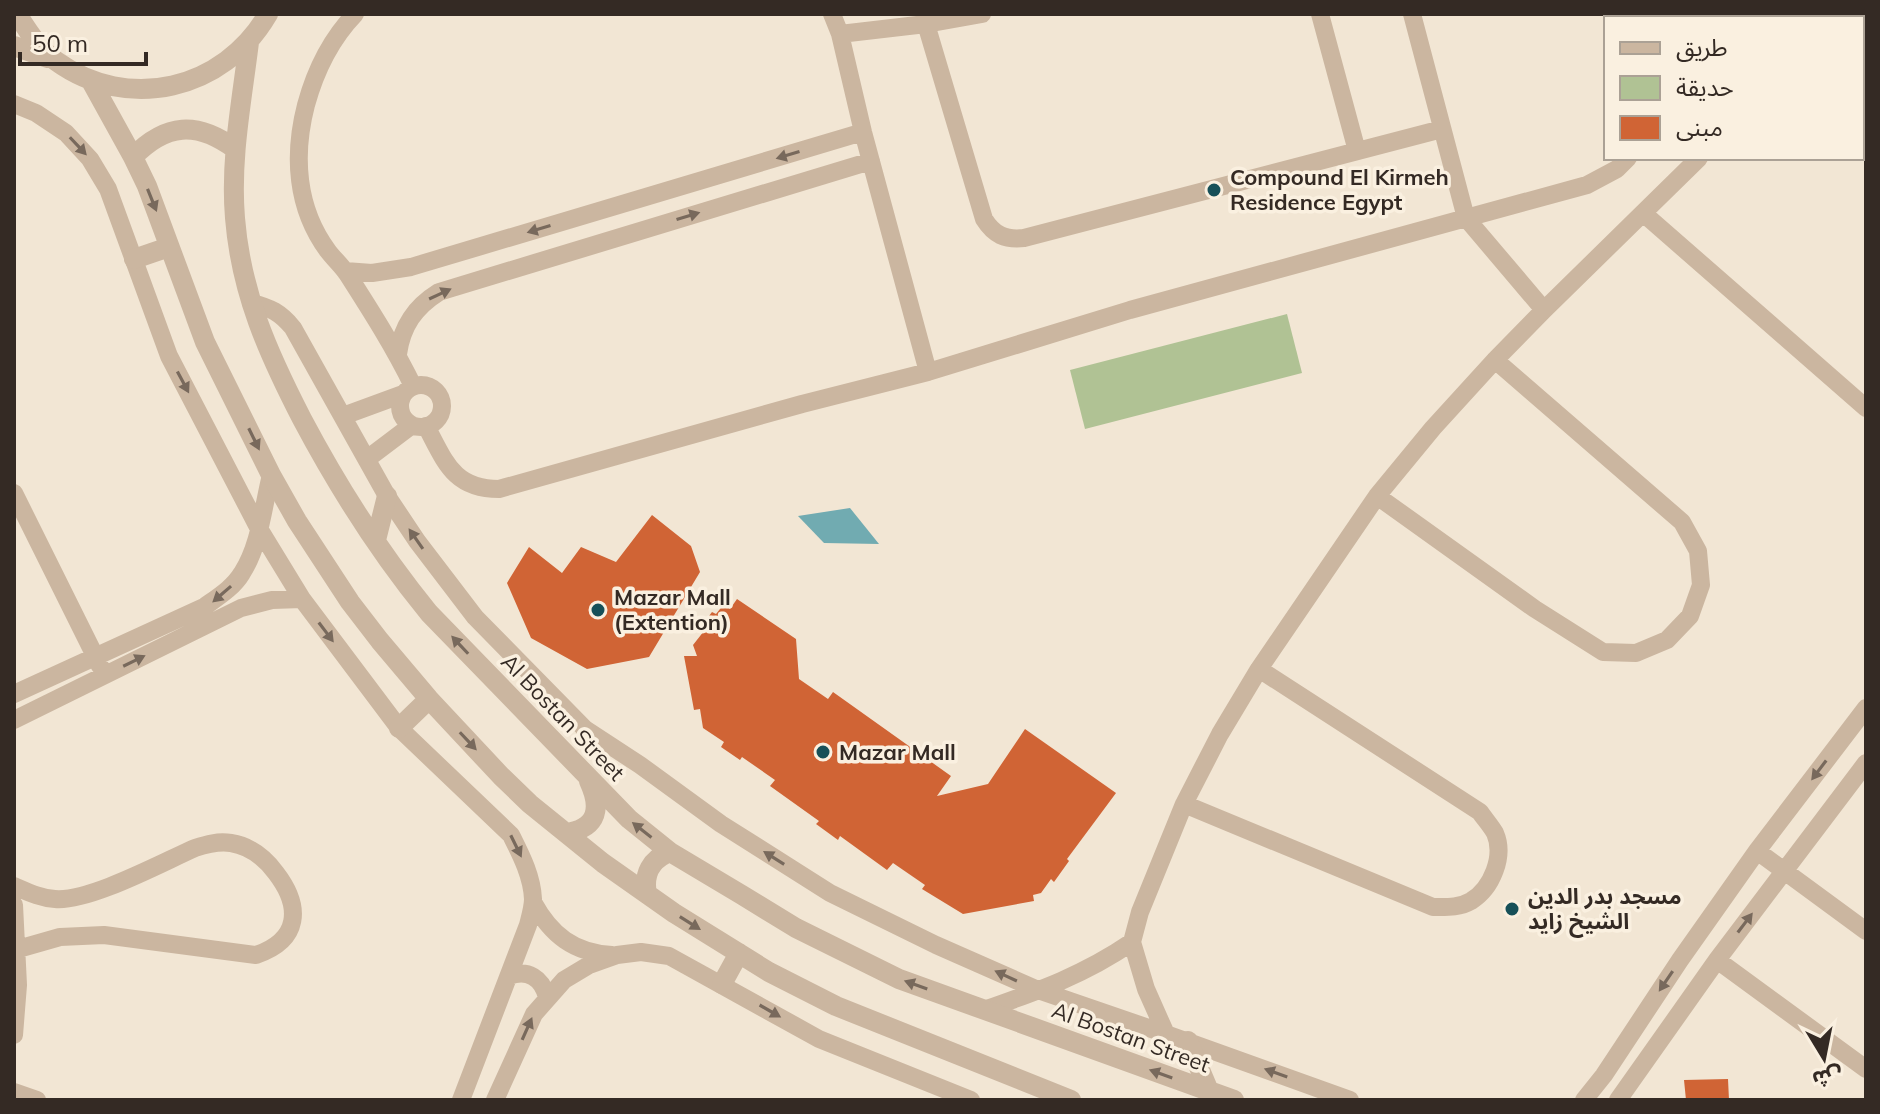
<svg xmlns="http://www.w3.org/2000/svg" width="1880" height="1114" font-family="Mulish,'Noto Sans Arabic',sans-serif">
<rect width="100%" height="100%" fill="#f2e6d4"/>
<path fill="#b0c294" d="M1287 314 1302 373 1085 429 1070 370Z"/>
<path fill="#71abb1" d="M850 508 879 544 824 543 798 516Z"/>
<path fill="#d06435" d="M652 515 691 546 700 572 649 657 587 669 531 638 507 583 529 547 562 573 581 547 616 562Z
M737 599 796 639 799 679 828 699 833 692 951 776 937 796 988 784 1025 729 1116 793 1067 859 1069 861 1054 882 1051 879 1041 893 1033 895 1034 901 963 914 922 889 925 885 893 863 887 870 840 836 838 840 816 824 819 821 770 786 775 780 742 757 740 760 721 747 724 742 703 728 700 709 694 710 684 656H697L693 645 704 631 700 628 712 612 716 614 724 604 730 609Z
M1728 1079 1729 1100H1686L1684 1080Z"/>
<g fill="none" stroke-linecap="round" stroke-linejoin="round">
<path stroke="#cbb6a0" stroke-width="18" d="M355 14C331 39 315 72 306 105 293 155 296 208 328 251 334 259 342 266 348 275 371 311 394 347 413 386
M832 14 840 34 863 132 928 372
M1320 14 1357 151
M1412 14 1466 218 1544 310
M1773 18 1777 14
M1842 18 1847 14
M926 24 984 219C994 235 1005 240 1024 238L1442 129
M840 34 926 24 982 14
M14 104 36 113 66 133 90 159 108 189 169 356 258 527 302 599 399 728 511 835C521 855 532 876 533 899 533 907 530 917 528 925L461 1100
M1862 132 1866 137
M1643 213 1866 408
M345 271 372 273 411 267 863 132
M251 303C270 307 281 313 293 328L387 496 417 541 475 617 585 729 640 765 721 824 830 893 936 945 1038 990 1166 1034 1350 1100
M398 354C402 326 415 307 439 292L871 161
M400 406a21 21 0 1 1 42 0a21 21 0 1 1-42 0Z
M343 416 403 394
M426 426C445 461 453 489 499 489L802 404 928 372 1130 310 1587 185 1617 169 1628 158
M367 459 412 425
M14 493 100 666
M1377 496 1535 609 1603 652 1636 653 1667 640 1690 616 1701 585 1698 551 1682 522 1495 360
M14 694 204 607C218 597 233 588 242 573 260 545 263 507 271 475
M14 720 241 608 272 600 302 599
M1184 804 1433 907C1446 907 1459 908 1471 901 1492 888 1505 856 1495 833 1491 826 1484 818 1480 812L1259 669
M1757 851 1866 931
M14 886C28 892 40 898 55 899 89 902 161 863 195 848 207 844 218 841 231 843 250 846 265 858 276 873 302 907 300 940 256 955L104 935 60 937 18 949
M533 902C551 935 574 953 612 955
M14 905 18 985 14 1035
M1717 960 1866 1069
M509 976C528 969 542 978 547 997
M984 1010C1038 991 1084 975 1132 942
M1166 1034 1146 989 1132 942 1140 912 1184 804 1220 734 1259 669 1377 496 1433 428 1495 360 1544 310 1699 158
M14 1092 37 1100
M495 1100 534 1014 564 980 589 965 617 955 641 952 669 956 819 1039 971 1100
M1584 1100 1604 1075 1680 960 1757 851 1866 708
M1618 1100 1717 960 1866 763"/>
<path stroke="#cbb6a0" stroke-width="20" d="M17 14C28 31 39 49 56 61 128 113 224 90 268 14
M249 42C242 100 230 159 235 218 241 293 268 353 302 419 338 487 380 553 429 613L629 819 670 852 742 895 796 928 899 979 1234 1100
M14 46 48 58
M91 81 133 157 147 186 205 342 271 475 297 521 350 602 380 641 429 699 501 776 530 804 603 863 674 913 769 972 836 1006 1071 1100
M133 157C166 123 197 121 235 149
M134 259 169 247
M376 540 387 496
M399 728 429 699
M566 833C599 828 601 807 589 781
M647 894C643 874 651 859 670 852
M722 984 739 953
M1188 1041 1209 1091"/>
</g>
<defs><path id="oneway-solid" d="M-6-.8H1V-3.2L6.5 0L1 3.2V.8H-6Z" transform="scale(2)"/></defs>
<g fill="#78695c">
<use href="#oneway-solid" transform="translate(78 146) rotate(47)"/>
<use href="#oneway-solid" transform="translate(788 155) rotate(163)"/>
<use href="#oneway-solid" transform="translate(152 200) rotate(68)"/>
<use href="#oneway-solid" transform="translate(688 216) rotate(-17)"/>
<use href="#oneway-solid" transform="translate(539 229) rotate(163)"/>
<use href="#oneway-solid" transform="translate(440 294) rotate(-25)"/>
<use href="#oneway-solid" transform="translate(183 382) rotate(62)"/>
<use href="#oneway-solid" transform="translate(254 439) rotate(64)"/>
<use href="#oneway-solid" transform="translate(416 539) rotate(-125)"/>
<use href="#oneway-solid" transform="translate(222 594) rotate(139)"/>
<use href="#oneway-solid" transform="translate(326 632) rotate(53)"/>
<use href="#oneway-solid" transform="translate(460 645) rotate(-133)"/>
<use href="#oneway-solid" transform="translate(134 661) rotate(-26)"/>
<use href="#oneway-solid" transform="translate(468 741) rotate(47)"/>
<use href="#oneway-solid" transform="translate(1819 770) rotate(127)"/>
<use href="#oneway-solid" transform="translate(642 830) rotate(-142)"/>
<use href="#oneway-solid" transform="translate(516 846) rotate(64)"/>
<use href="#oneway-solid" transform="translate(774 858) rotate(-148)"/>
<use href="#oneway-solid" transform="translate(690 923) rotate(32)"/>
<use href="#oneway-solid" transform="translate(1745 923) rotate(-53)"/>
<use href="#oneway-solid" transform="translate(1006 976) rotate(-155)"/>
<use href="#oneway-solid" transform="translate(1666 981) rotate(124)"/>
<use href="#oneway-solid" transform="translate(916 985) rotate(-160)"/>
<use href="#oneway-solid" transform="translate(770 1011) rotate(30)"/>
<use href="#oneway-solid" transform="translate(527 1029) rotate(-66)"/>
<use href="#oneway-solid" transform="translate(1276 1073) rotate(-160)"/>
<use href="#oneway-solid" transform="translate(1161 1074) rotate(-160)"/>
</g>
<g fill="#175058" stroke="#faf0e0" stroke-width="3">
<circle cx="1214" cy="190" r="8"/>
<circle cx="598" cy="610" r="8"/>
<circle cx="823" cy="752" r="8"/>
<circle cx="1512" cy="909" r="8"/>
</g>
<g text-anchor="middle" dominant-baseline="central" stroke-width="7" stroke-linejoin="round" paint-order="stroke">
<g font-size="22" font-weight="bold" fill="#342a24" stroke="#faf0e0" text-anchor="start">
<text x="1230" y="177">Compound El Kirmeh<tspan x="1230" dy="25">Residence Egypt</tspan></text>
<text x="614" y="597">Mazar Mall<tspan x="614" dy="25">(Extention)</tspan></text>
<text x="839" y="752">Mazar Mall</text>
<text x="1528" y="896">مسجد بدر الدين<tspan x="1528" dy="25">الشيخ زايد</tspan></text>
</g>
<g font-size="22" fill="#342a24" stroke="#faf0e0">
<text transform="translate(563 717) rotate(46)">Al Bostan Street</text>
<text transform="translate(1131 1037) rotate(20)">Al Bostan Street</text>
</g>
</g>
<rect width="1880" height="1114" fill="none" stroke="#342a24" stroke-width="32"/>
<rect x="1604" y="16" width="260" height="144" fill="#faf0e0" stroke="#aba195" stroke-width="2"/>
<rect x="1620" y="42" width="40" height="12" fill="#cbb6a0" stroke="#aba195" stroke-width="2"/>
<text x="1676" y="56" font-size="24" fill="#342a24">طريق</text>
<rect x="1620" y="76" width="40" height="24" fill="#b0c294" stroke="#aba195" stroke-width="2"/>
<text x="1676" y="96" font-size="24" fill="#342a24">حديقة</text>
<rect x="1620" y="116" width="40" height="24" fill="#d06435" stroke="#aba195" stroke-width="2"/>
<text x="1676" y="136" font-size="24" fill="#342a24">مبنى</text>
<g transform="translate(1824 1058) rotate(170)" stroke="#faf0e0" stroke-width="6" paint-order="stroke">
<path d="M0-6L14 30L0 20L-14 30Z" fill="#342a24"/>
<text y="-12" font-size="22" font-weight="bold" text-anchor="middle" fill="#342a24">ش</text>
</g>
<path d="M20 52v12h126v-12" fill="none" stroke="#342a24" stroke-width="4"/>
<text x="32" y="52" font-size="24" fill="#342a24" stroke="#faf0e0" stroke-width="6" paint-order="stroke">50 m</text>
</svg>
